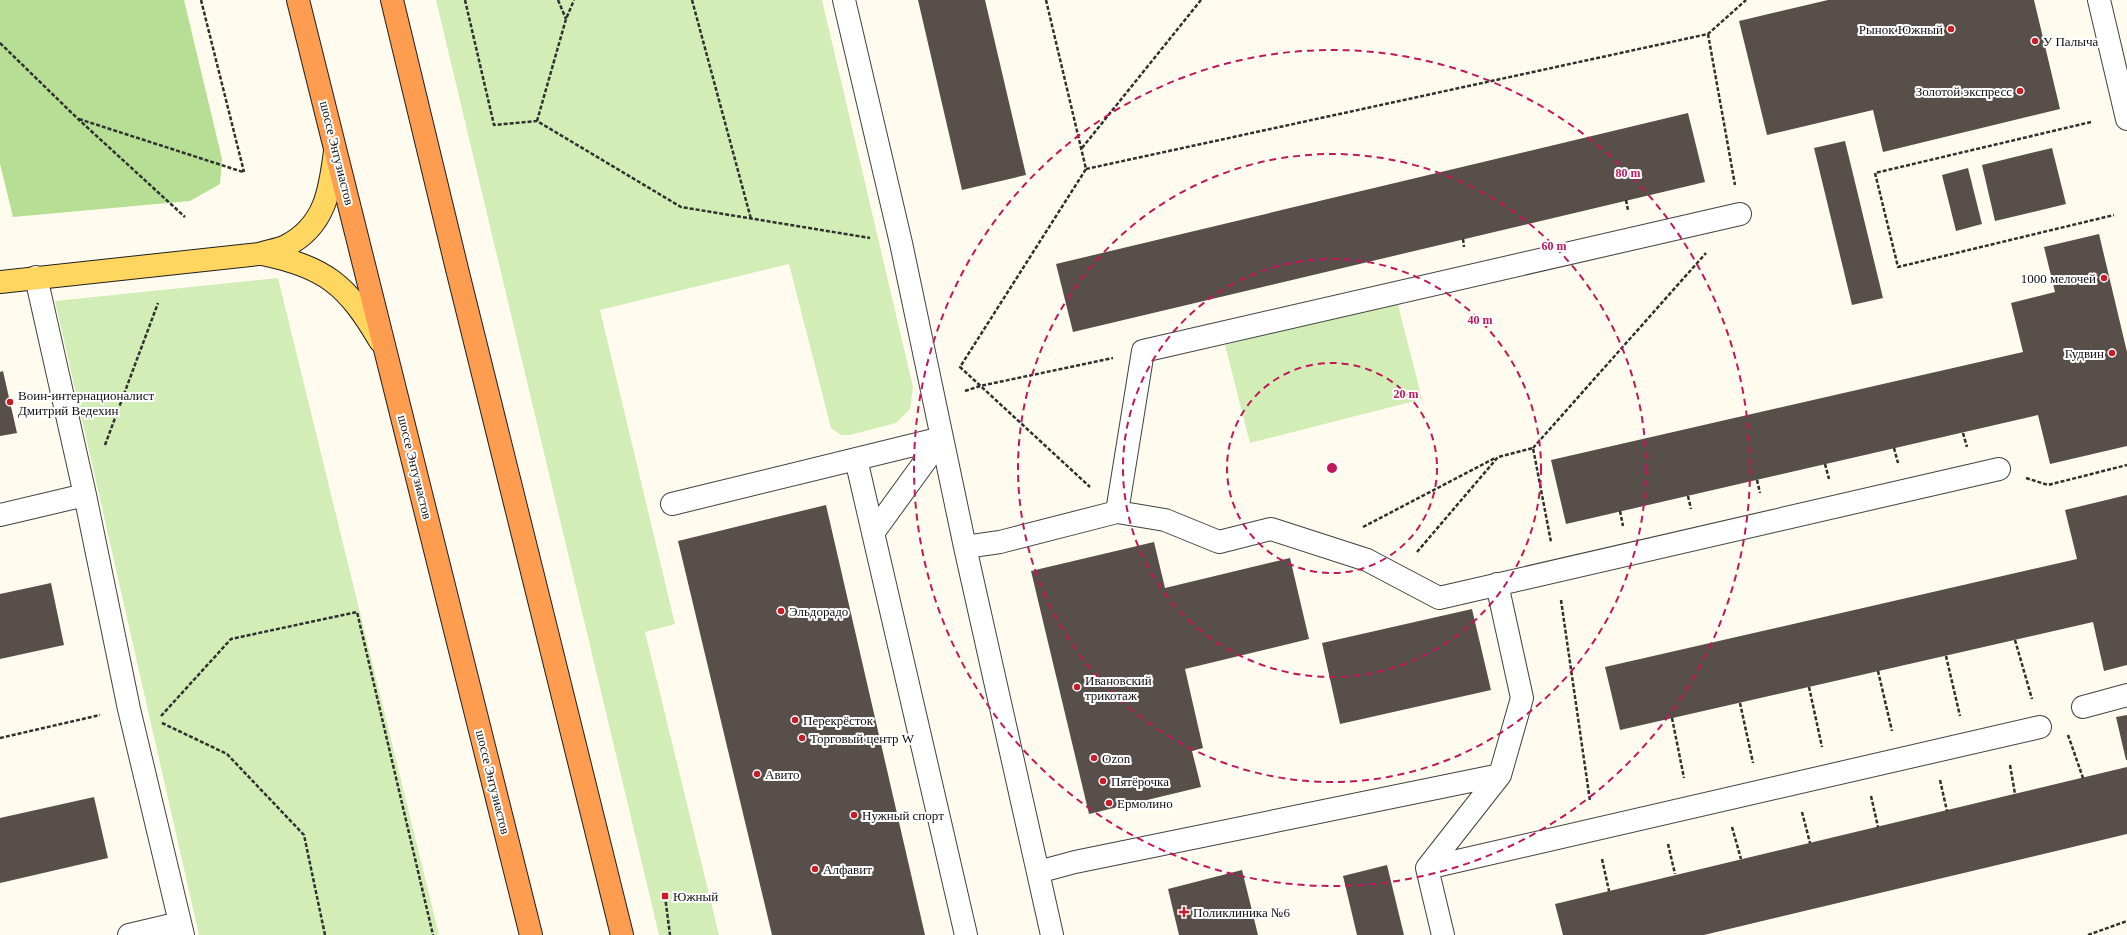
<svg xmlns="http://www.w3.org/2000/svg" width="2127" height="935" font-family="'Times New Roman',serif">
<rect width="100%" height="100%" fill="#fffcef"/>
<path fill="#d3edb6" d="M436 0H822L913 387 910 409 896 423 850 435H841L831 428 789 264 600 310 675 624 645 632 719 935H659Z
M278 278 439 935H199L55 301Z
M1397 301 1422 399 1250 443 1225 345Z"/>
<path fill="#b6de94" d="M0 0H184L222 159 220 184 190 201 13 217 0 164Z"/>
<path fill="#584f4a" d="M918 0H985L1026 175 962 190Z
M1828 0H2034L2060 109 1883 152 1873 110 1767 135 1739 21Z
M1688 113 1705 182 1073 332 1056 264Z
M1845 141 1883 298 1852 305 1814 148Z
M2052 148 2066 204 1995 221 1982 165Z
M1968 168 1982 224 1956 231 1942 175Z
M2099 234 2127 352V446L2050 464 2038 415 1566 524 1551 460 2023 352 2011 303 2055 292 2044 247Z
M3 371 17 433 0 436V372Z
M2127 495V665L2104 671 2093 622 1620 730 1605 667 2077 559 2065 510Z
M826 505 925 935H772L678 541Z
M1154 542 1165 588 1290 558 1309 639 1185 669 1203 748 1192 751 1201 787 1089 814 1031 571Z
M51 583 64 645 0 659V594Z
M1472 609 1491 690 1340 724 1322 643Z
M2127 715V760H2126L2116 717Z
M2127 767V834L1704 935H1563L1555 904Z
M94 797 108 858 0 883V818Z
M1387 865 1404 935H1357L1343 876Z
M1242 870 1258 935H1179L1168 889Z"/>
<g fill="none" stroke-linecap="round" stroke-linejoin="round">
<defs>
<path id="minor" d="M844 0 901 243 965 547 1052 935
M2099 0 2127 119
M36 277 85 495 129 709 183 935
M856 459 966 935
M672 504 942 438
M1117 512 1143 351 1740 214
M0 515 85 495
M873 533 942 438
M965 547 1000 542 1117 512 1165 520 1219 542 1271 529 1367 560 1439 598 1999 469
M2083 707 2127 695
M1427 868 1500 775 1522 698 1497 584
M1038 872 1075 862 1500 775
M129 935 180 923
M1443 935 1427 868 2040 727"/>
<path id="major" d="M262 254C326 267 347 285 380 341
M0 282 259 254C267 251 278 250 286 246 325 226 330 191 335 151"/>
<path id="highway" d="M298 0 531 935
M392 0 457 269 622 935"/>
</defs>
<use href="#minor" stroke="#414141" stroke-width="24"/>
<use href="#major" stroke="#1f1f1f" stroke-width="24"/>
<use href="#highway" stroke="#1f1f1f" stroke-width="24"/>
<path stroke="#303030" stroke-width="2.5" stroke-dasharray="4 2" stroke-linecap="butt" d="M201 0 244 172
M465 0 494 125 537 121 681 207 870 238
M558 0 566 19
M692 0 751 219
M1046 0 1086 169 960 367 1090 487
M1708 34 1735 185
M0 43 77 118 185 217
M79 119 243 172
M537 121 566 19 574 0
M2091 122 1875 173 1898 267 2114 215
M1082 148 1201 0
M1086 169 1708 34 1746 0
M1626 200 1628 210
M1463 239 1464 247
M965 391 980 386 1113 358
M1963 433 1967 447
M105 445 158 303
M1533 448 1706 253
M1894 448 1898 463
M1825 464 1829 479
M2026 478 2048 485 2127 465
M1757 480 1760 493
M1688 496 1691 509
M1620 511 1623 526
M1363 527 1495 458
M1417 552 1498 457 1533 448 1551 542
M1561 600 1590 801
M2015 640 2032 699
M1946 656 1960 716
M1878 671 1892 731
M1809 687 1822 747
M1740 703 1753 763
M161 716 231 639 357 612 433 935
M1672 718 1684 778
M162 723 227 754 304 835 325 935
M2068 735 2083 778
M0 738 100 715
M2010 765 2015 794
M1940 780 1947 811
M1871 796 1878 827
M1802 812 1810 843
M1732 827 1741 859
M1668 844 1675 874
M1602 859 1609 891
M665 896 670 935
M2088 935 2127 921"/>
<use href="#minor" stroke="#fff" stroke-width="22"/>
<use href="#major" stroke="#ffd65f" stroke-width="22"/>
<use href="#highway" stroke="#fe9d4f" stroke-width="22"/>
</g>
<g fill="none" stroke="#c2185b" stroke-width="2" stroke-dasharray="7 5">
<circle cx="1332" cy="468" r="105"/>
<circle cx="1332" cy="468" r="209"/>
<circle cx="1332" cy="468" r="314"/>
<circle cx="1332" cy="468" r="418"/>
</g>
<g fill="#c81c26" stroke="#fff" stroke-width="1.5">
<circle cx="1951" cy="29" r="4"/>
<circle cx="2035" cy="41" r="4"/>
<circle cx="2020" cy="91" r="4"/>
<circle cx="2104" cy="278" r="4"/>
<circle cx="2112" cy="353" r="4"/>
<circle cx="10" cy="402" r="4"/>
<circle cx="781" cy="611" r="4"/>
<circle cx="1077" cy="687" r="4"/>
<circle cx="795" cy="720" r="4"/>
<circle cx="802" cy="738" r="4"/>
<circle cx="1094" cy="758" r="4"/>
<circle cx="757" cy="774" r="4"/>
<circle cx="1103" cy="781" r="4"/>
<circle cx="1109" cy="803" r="4"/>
<circle cx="854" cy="815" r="4"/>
<circle cx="815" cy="869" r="4"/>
<rect x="661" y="892" width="8" height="8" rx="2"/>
<path d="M1182 906h4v4h4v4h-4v4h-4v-4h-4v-4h4z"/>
</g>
<g text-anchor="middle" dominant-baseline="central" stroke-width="4" stroke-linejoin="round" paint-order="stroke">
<g font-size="13" fill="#0e0e0e" stroke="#fff" text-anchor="start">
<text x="1943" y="29" text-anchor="end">Рынок Южный</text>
<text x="2043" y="41">У Палыча</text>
<text x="2012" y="91" text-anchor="end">Золотой экспресс</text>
<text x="2096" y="278" text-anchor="end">1000 мелочей</text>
<text x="2104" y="353" text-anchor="end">Гудвин</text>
<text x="18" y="395">Воин-интернационалист<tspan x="18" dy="15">Дмитрий Ведехин</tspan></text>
<text x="789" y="611">Эльдорадо</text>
<text x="1085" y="680">Ивановский<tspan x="1085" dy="15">трикотаж</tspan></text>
<text x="803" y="720">Перекрёсток</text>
<text x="810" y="738">Торговый центр W</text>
<text x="1102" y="758">Ozon</text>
<text x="765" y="774">Авито</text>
<text x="1111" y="781">Пятёрочка</text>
<text x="1117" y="803">Ермолино</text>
<text x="862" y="815">Нужный спорт</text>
<text x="823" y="869">Алфавит</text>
<text x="673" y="896">Южный</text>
<text x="1193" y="912">Поликлиника №6</text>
</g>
<g font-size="13" fill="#0e0e0e" stroke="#fff">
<text transform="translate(337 153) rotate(76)">шоссе Энтузиастов</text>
<text transform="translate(415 467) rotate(76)">шоссе Энтузиастов</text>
<text transform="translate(493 782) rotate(76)">шоссе Энтузиастов</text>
</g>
</g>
<circle cx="1332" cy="468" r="6" fill="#c2185b" stroke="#fff" stroke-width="2"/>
<g font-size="12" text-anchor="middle" font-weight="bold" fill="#c2185b" stroke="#fff" stroke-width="4" stroke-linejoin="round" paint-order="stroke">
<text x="1628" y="177">80 m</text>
<text x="1554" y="250">60 m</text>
<text x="1480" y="324">40 m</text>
<text x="1406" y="398">20 m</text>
</g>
</svg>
